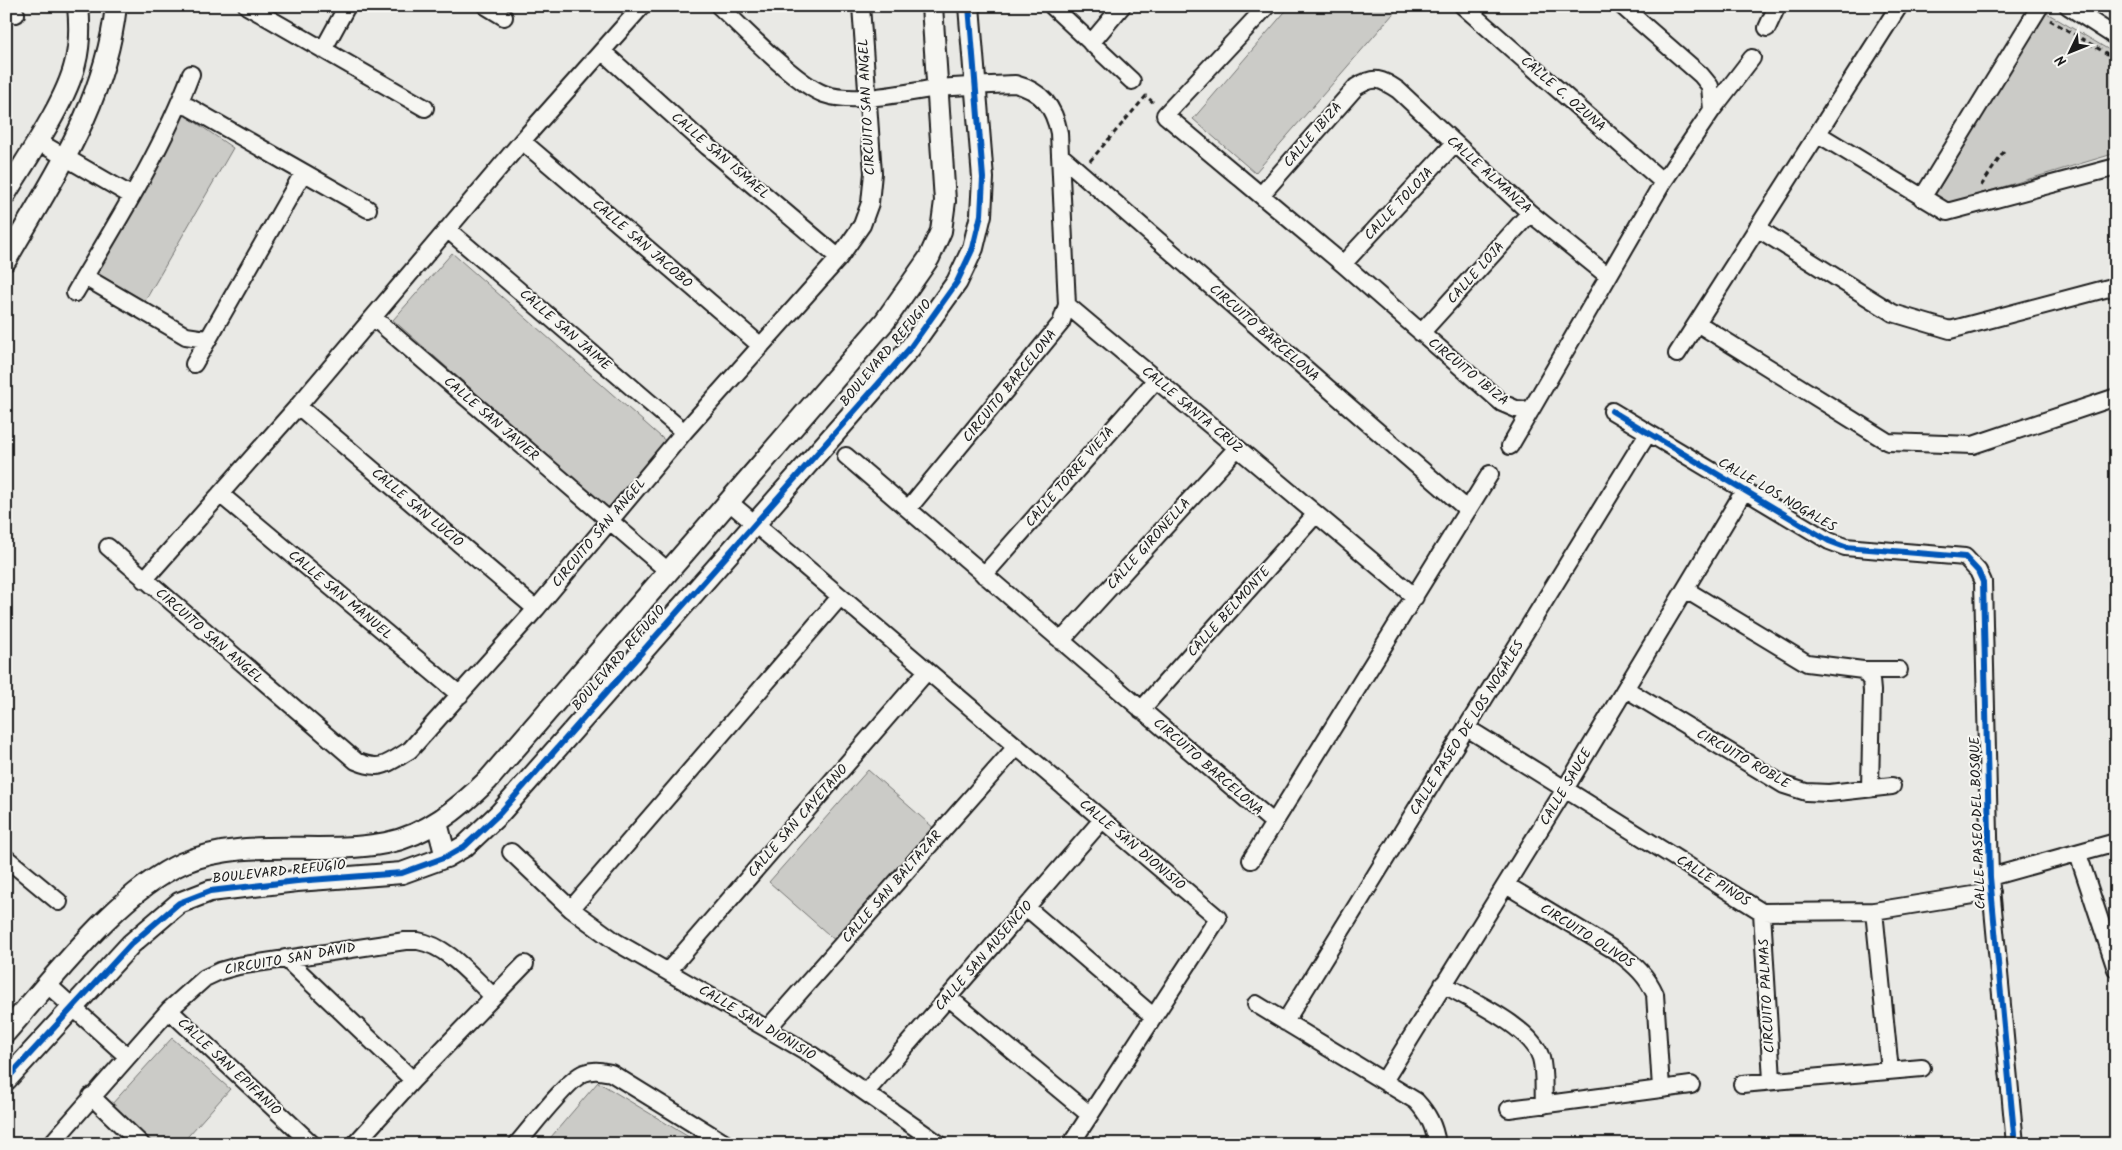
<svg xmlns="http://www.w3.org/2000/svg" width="2122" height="1150" font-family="Kalam,sans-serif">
<rect width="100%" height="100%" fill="#e9e9e5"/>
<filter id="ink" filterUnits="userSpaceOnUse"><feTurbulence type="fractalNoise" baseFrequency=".02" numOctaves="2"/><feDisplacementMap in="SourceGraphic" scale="10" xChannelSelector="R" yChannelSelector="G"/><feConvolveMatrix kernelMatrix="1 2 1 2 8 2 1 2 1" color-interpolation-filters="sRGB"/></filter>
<g filter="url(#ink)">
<path fill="#cbcbc7" stroke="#747472" d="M1290 6H1400L1255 173 1193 119Z
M2045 12 2116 54V153L1946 204 1934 197Z
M182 113 233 148 145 301 91 270Z
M452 253 669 444 610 511 393 320Z
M868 770 936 830 837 942 769 882Z
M172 1038 230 1089 181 1144H155L111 1105Z
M598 1082 697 1142 679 1144H545Z"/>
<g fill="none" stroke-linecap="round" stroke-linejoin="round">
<defs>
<path id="minor" d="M247 6 425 108
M486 6 504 17
M719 6C744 29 796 84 824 94 855 105 906 92 938 88 964 86 989 85 1015 84 1042 91 1054 107 1059 133L1067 305 1061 323 908 509
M1052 6 1132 81
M1267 6 1165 115 1343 264 1502 403 1516 409 1531 410
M1463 6 1663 182
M1622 6 1701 75 1710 86 1712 110
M2068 6 2116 37
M6 9 16 14
M1767 28 1777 6
M1091 43 1122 6
M323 50 347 6
M603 52 708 147 839 258
M180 105 189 107 368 209
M1818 134 1947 212 2116 167
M37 141 132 196
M522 141 761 346
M1060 155 1468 510
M1261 195 1356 87C1375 75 1381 79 1398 90L1530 213 1608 276
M1922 198 2040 6
M1757 228 1893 313 1950 330 2116 286
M447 229 684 432
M1343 264 1454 144
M85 277 186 336 206 339
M75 293C117 222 162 151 191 74
M1067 305 1415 597
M374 318 668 571
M1697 323 1888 442 1973 445 2116 397
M1421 333 1530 213
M1677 354 1899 6
M194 364 303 173
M298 406 536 609
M1612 411 1829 541 1845 547 1965 557 1978 571 1983 582 1990 877 2015 1144
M1510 446 1663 182 1712 110 1752 58
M846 456 1274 823
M220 494 460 695
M728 501 1218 918 1071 1144
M108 547 356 761C382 772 388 763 410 750L536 609 684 432 839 258 862 225 870 203 873 173 861 6
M984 575 1156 380
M144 580 298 406 522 141 642 6
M1686 590 1807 663 1863 670H1899
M1061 641 1237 448
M1863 670 1871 680 1872 691 1870 789
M1626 689 1784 785 1806 792 1829 793 1892 786
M1141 710 1316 514
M1467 728 1762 912 1874 911 1992 892
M511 852 571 909 616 942 809 1053 939 1144
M2078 854 2116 969
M6 858 59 902
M1251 860 1490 474
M1990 877 2116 842
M1506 885 1619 953C1635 965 1647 976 1655 994L1661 1088
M1026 907 1154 1017
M571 909 840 597
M1874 911 1890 1071
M1762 912 1772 1080
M285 958 413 1080
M668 971 927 671
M1443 984C1470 1000 1532 1027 1541 1058 1545 1072 1543 1090 1544 1105
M48 985 127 1056
M948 997 1090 1115
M1256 1004 1416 1101C1428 1114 1434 1125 1437 1144
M169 1010 312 1144
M1285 1022 1648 433
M768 1028 1016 747
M1384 1081 1565 789 1744 491
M1742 1084 1922 1068
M866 1092 1102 820
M91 1096 141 1144
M1509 1109 1691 1085
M51 1144 169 1010 205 978 220 971 238 966 405 941H418C448 946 471 976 493 996
M355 1144 413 1080 525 964
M517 1144C531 1128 568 1079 584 1073 594 1069 601 1071 611 1073L726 1144"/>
<path id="tertiary" d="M6 193C27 158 66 102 75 64 80 45 80 26 78 6
M6 260C54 176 105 104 116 6
M437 823 446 857
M6 1032C53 979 119 891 183 863 248 836 319 856 386 843 427 835 459 808 488 780L885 321 929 258 941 231 945 201 932 6
M6 1080 131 944 179 903 210 891 297 881 402 873 446 857 465 846 500 813 910 348 957 282 973 248 981 215 983 178 969 6"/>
</defs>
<use href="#minor" stroke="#1c1c1c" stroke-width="20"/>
<use href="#tertiary" stroke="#1c1c1c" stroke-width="24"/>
<path stroke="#1c1c1c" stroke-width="3" stroke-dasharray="5 4" stroke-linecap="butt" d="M2050 20 2116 59
M1090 161 1146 96 1154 103
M1981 186 2005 150"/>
<use href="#minor" stroke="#f6f6f2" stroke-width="16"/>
<use href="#tertiary" stroke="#f6f6f2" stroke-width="20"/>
<defs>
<path id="cycleway" d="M1612 411 1829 541 1845 547 1965 557 1978 571 1983 582 1990 877 2015 1144
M6 1080 131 944 179 903 210 891 297 881 402 873 446 857 465 846 500 813 910 348 957 282 973 248 981 215 983 178 969 6"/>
</defs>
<use href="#cycleway" stroke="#f6f6f2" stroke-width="9"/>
<use href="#cycleway" stroke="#0057b8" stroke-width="6"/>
</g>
</g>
<g text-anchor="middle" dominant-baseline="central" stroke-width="4" stroke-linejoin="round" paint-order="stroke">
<g font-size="14" fill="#1c1c1c" stroke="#f6f6f2">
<text transform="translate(1563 94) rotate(41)">CALLE C. OZUNA</text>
<text transform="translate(867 107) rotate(-93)">CIRCUITO SAN ANGEL</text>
<text transform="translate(1313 135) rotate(-49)">CALLE IBIZA</text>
<text transform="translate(720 156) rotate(41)">CALLE SAN ISMAEL</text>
<text transform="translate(1489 175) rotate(42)">CALLE ALMANZA</text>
<text transform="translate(1399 204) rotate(-47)">CALLE TOLOJA</text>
<text transform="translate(642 244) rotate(41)">CALLE SAN JACOBO</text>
<text transform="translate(1476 273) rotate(-48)">CALLE LOJA</text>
<text transform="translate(565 330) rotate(41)">CALLE SAN JAIME</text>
<text transform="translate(1264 333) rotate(41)">CIRCUITO BARCELONA</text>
<text transform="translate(886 353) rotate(-50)">BOULEVARD REFUGIO</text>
<text transform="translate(1468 372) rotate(39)">CIRCUITO IBIZA</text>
<text transform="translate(1010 386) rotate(-51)">CIRCUITO BARCELONA</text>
<text transform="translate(1192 410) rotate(40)">CALLE SANTA CRUZ</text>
<text transform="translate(491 419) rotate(41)">CALLE SAN JAVIER</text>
<text transform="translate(1070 477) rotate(-49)">CALLE TORRE VIEJA</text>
<text transform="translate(1777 495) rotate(30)">CALLE LOS NOGALES</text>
<text transform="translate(417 508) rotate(40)">CALLE SAN LUCIO</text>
<text transform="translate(599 533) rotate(-50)">CIRCUITO SAN ANGEL</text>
<text transform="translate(1149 544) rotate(-48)">CALLE GIRONELLA</text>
<text transform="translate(340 595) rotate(40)">CALLE SAN MANUEL</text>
<text transform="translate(1229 612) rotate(-48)">CALLE BELMONTE</text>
<text transform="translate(209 636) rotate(41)">CIRCUITO SAN ANGEL</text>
<text transform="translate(619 658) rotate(-49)">BOULEVARD REFUGIO</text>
<text transform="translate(1467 728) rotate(-58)">CALLE PASEO DE LOS NOGALES</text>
<text transform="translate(1743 759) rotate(30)">CIRCUITO ROBLE</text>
<text transform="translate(1208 767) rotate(41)">CIRCUITO BARCELONA</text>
<text transform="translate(1566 787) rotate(-59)">CALLE SAUCE</text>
<text transform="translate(798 821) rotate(-49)">CALLE SAN CAYETANO</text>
<text transform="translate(1978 823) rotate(-92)">CALLE PASEO DEL BOSQUE</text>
<text transform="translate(1132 845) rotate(40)">CALLE SAN DIONISIO</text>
<text transform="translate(279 872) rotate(-6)">BOULEVARD REFUGIO</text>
<text transform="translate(1713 881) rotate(32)">CALLE PINOS</text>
<text transform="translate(892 887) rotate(-49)">CALLE SAN BALTAZAR</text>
<text transform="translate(1587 936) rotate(32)">CIRCUITO OLIVOS</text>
<text transform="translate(984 956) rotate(-49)">CALLE SAN AUSENCIO</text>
<text transform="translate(290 959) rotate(-10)">CIRCUITO SAN DAVID</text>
<text transform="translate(1767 996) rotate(-93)">CIRCUITO PALMAS</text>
<text transform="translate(757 1023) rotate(31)">CALLE SAN DIONISIO</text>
<text transform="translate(229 1067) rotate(43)">CALLE SAN EPIFANIO</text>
</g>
</g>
<rect width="2122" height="1150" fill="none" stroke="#f6f6f2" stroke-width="25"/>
<rect x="12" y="12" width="2097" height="1125" fill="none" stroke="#1c1c1c" stroke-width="2" filter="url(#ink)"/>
<g transform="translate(2070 52) rotate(227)" stroke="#f6f6f2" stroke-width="4" paint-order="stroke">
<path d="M0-4L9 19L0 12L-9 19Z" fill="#1c1c1c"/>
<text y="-8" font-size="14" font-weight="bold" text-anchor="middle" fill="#1c1c1c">N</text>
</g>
</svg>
